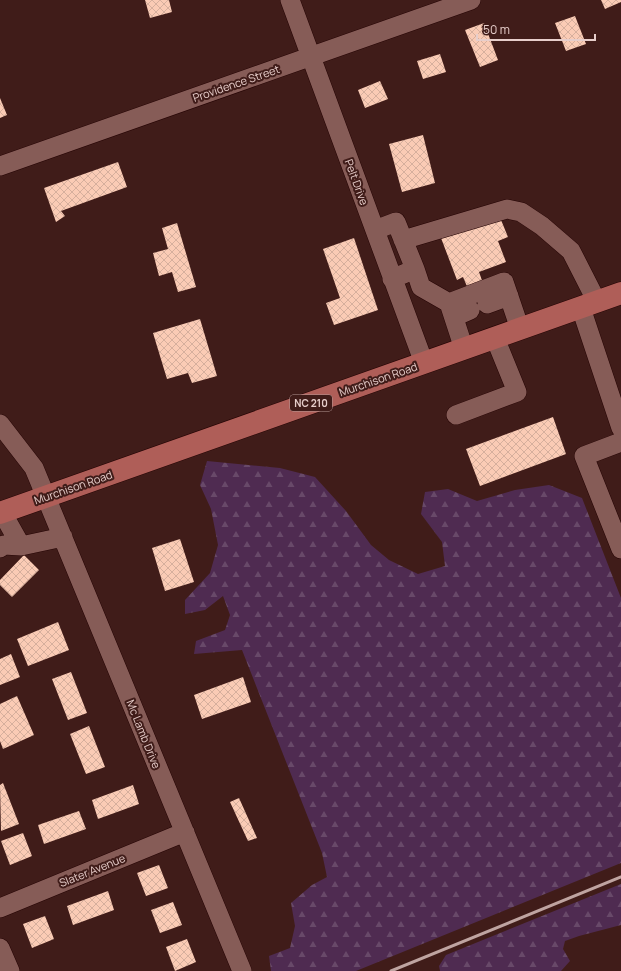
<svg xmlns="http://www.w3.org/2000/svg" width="621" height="971" font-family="Manrope,sans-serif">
<defs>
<pattern id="forest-firs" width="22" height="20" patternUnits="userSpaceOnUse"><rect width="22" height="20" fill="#4f2b51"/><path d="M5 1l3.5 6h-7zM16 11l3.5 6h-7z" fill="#684969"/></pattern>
<pattern id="building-cross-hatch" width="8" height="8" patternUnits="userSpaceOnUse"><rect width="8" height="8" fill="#facbb5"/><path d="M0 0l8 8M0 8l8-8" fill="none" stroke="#d6af9d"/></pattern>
</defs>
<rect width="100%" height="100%" fill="#401c19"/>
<path fill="url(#forest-firs)" d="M207 461 280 468 315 477 346 511 371 545 389 560 418 574 445 566 442 542 421 514 425 492 448 489 477 501 515 490 549 485 582 498 621 598V863L356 971H271L269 956 290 948 295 926 291 903 312 885 327 877 322 853 242 650 194 654 196 641 225 630 230 615 223 596 205 610 185 614V600L210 573 218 545 211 509 200 485Z
M621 884V925L579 936 565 941 563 949 570 961 561 971H440L439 966 446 955Z"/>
<path fill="url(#building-cross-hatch)" d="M145 0H169L172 12 150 18Z
M601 0H621V2L605 9Z
M575 16 586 44 566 51 555 23Z
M484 23 498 60 480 67 465 30Z
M440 54 446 72 423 79 417 61Z
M380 81 388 99 365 108 358 90Z
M0 98 7 115 0 118Z
M423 135 435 183 402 192 389 144Z
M118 162 127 187 61 211 65 216 56 222 44 188Z
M499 215 508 237 498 241 506 262 479 272 484 286 469 291 463 277 457 280 441 238Z
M177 223 196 287 178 292 172 272 159 276 153 253 168 249 162 228Z
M354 238 378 310 334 325 326 303 340 298 323 249Z
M200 319 217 376 192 383 188 373 167 379 153 333Z
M553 417 566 454 480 486 466 449Z
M180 539 194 582 165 591 152 548Z
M24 555 39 570 12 597 0 585V580Z
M58 622 69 650 28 666 17 639Z
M11 654 20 677 0 685V659Z
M71 672 87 713 68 720 52 679Z
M243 677 251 702 202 719 194 695Z
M17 696 34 735 3 749 0 741V704Z
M89 726 105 767 86 774 70 734Z
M3 783 19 824 1 831 0 785Z
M133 785 139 804 98 819 92 800Z
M239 798 257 838 248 841 230 802Z
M79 811 86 829 44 844 38 825Z
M23 833 32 856 10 865 1 841Z
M159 865 168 888 146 896 137 873Z
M108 891 114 910 73 925 67 906Z
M173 902 182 925 160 933 151 910Z
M45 916 54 939 32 948 23 924Z
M187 939 196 962 175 971 166 947Z"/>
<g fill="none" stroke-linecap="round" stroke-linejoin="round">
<defs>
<path id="minor" d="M290 0 424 363
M0 166 471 0
M375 230 396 222 415 269
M403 240 507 209 521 212 542 226 571 251 597 302
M392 279 415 269 421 287 449 303
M487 304 509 296
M581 308 621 428
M454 317 470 310
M464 349 449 303 504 282 520 329
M456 415 517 392 495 338
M0 424 34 468 242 971
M621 442 584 456 621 549
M2 512 21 546 63 537
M0 548 4 545 21 546
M0 908 185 832
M0 948 10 971"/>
<path id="major" d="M0 513 621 293"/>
</defs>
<use href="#minor" stroke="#250404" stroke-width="20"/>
<use href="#major" stroke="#250404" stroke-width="23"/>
<use href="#minor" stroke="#865c57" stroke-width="19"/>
<use href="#major" stroke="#af5e58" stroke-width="22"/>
<path stroke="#bfa4a1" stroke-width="3" d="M391 971 621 877"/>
</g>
<g text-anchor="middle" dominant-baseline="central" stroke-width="4" stroke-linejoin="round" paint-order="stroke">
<rect fill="#401c19" stroke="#b59996" stroke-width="1" x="290" y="395" width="42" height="16" rx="3"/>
<g font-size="10" font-weight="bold" fill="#e7cecb">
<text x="311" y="403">NC 210</text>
</g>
<g font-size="11" fill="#e7cecb" stroke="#401c19">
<text transform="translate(236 83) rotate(-19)">Providence Street</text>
<text transform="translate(357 182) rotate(70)">Pelt Drive</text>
<text transform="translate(378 379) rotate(-19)">Murchison Road</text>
<text transform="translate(73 487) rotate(-19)">Murchison Road</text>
<text transform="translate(144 734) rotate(68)">Mc Lamb Drive</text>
<text transform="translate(92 870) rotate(-22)">Slater Avenue</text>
</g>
</g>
<path d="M477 34v6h118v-6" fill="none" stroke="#e7cecb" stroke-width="2"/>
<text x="483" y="34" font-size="12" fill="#e7cecb" stroke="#401c19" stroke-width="3" paint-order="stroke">50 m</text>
</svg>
